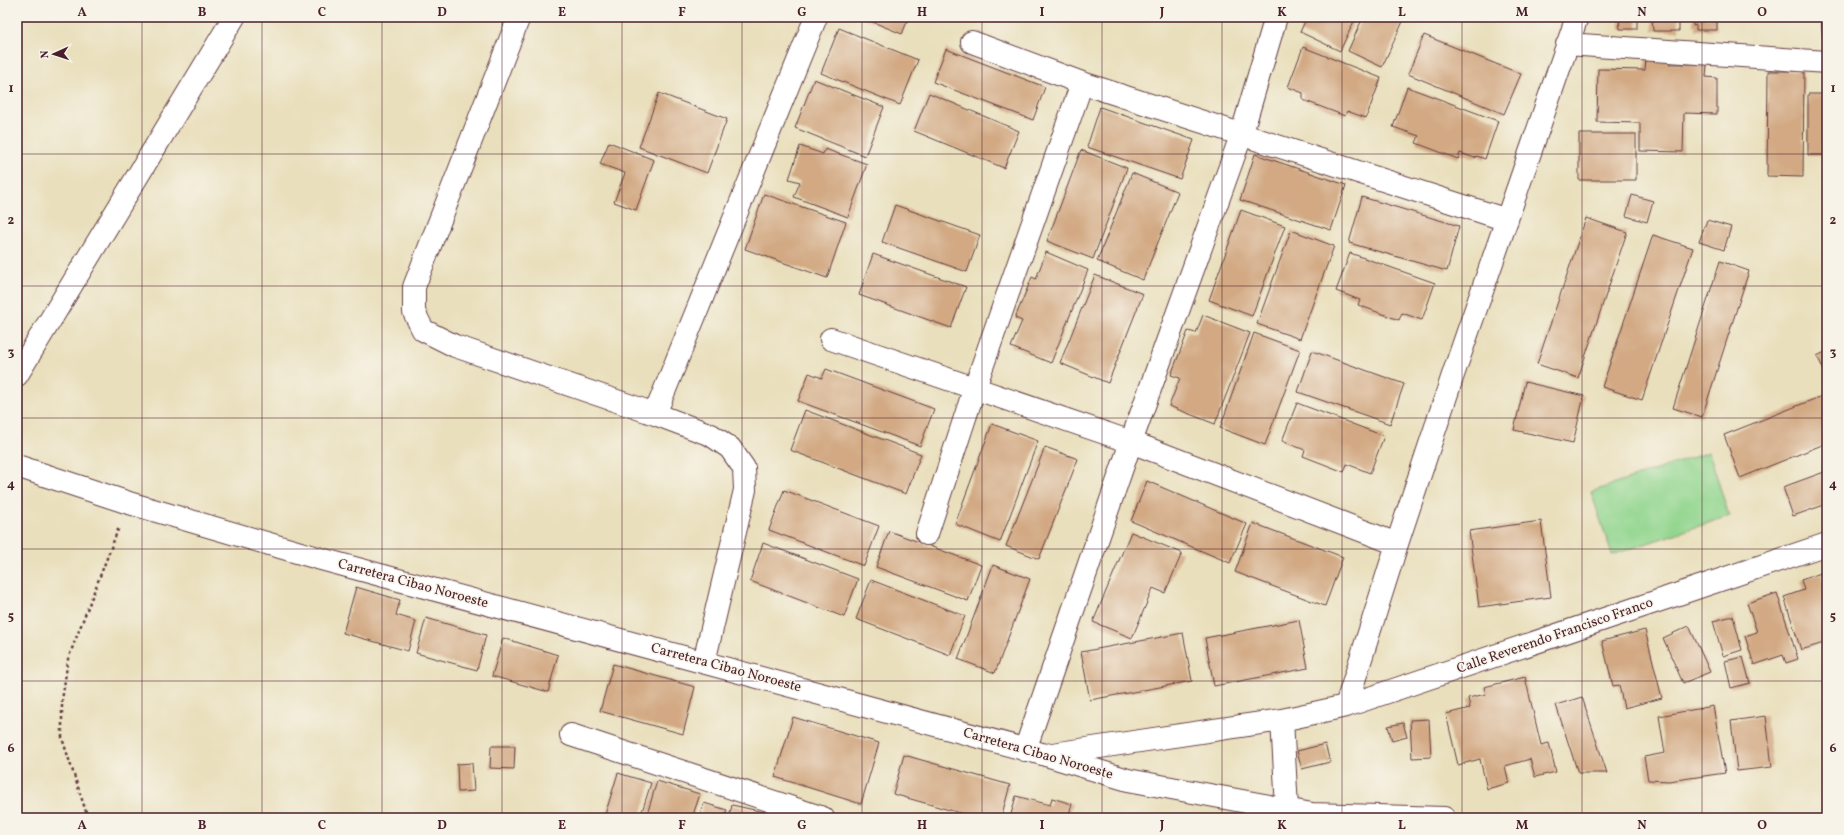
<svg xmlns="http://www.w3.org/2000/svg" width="1844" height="835" font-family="Vollkorn,serif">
<rect width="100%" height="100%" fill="#f7f3e8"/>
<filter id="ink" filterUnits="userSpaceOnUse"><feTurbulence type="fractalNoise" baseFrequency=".025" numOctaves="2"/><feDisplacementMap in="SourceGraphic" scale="8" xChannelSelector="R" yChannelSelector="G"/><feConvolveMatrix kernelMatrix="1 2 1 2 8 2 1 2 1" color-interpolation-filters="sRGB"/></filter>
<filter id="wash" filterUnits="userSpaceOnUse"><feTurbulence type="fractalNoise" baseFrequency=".012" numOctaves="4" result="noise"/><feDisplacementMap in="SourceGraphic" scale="16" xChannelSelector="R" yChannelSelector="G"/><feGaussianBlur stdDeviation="0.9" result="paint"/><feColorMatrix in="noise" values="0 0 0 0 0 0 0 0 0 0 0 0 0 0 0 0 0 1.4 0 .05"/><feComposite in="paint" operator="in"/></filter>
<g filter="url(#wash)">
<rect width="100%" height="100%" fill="#e9dfbc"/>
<path fill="#91d58e" stroke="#6e7a5c" d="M1709 452 1729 516 1612 555 1591 492Z"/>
<g id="blocks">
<path fill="#d2a983" d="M861 17H909L902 34Z
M1307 17H1356L1340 51 1300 32Z
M1363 17H1405L1382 67 1348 51Z
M1619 17H1637V29H1620Z
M1652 17H1679V31H1653Z
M1693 17H1717V30H1696V25L1693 26Z
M1821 17H1827V39H1823Z
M839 28 918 60 900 105 821 73Z
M1424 35 1521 74 1504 114 1408 74Z
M1303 47 1381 78 1366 118 1347 111 1345 116 1303 100V93L1288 87Z
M946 49 1045 87 1033 120 933 82Z
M1646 59H1669V64H1707L1706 77 1717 78V114L1684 113 1683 152 1640 151V123L1597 122 1598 69 1645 70Z
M1768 71H1804L1803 177 1767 176Z
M814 79 884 107 865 156 795 128Z
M1407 87 1498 121 1485 159 1477 156 1475 158 1460 153 1458 159 1416 143 1419 136 1393 127Z
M659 93 727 119 707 173 639 147Z
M929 93 1019 131 1004 168 914 131Z
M1808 94H1827V155H1808Z
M1100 107 1194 140 1180 179 1087 147Z
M1579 134H1636V180H1579Z
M609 142 654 160 636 210 614 202 625 173 600 164Z
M800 146 823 154 825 149 867 164 848 217 794 197 800 182 789 179Z
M1081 150 1127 168 1093 259 1047 241Z
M1255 154 1346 185 1331 230 1240 200Z
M1132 173 1178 192 1143 280 1097 261Z
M764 194 846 222 827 278 745 249Z
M1632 195 1653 201 1647 222 1626 216Z
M1362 197 1459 226 1447 271 1349 243Z
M895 205 980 235 967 272 882 242Z
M1241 210 1285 226 1252 316 1209 300Z
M1586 218 1627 232 1578 378 1537 364Z
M1707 220 1731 227 1724 250 1699 242Z
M1291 230 1334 246 1300 339 1257 324Z
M1653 235 1693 248 1642 400 1602 387Z
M1046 252 1088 270 1051 363 1011 347 1022 321 1015 318 1032 277 1036 279Z
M1350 253 1435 283 1422 320 1402 313 1399 320 1358 305 1360 300 1336 291Z
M873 254 966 287 951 328 859 295Z
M1720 261 1749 271 1702 417 1673 408Z
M1095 275 1143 294 1108 383 1060 363Z
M1203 315 1250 333 1215 424 1169 406 1180 378 1171 375 1188 331 1196 333Z
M1254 333 1300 350 1265 445 1220 428Z
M1312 351 1404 384 1390 424 1298 392Z
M1827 351V376L1817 356Z
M826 369 934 409 920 446 798 401 809 373 822 378Z
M1525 382 1584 396 1573 443 1514 430Z
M1827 394V443L1740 478 1724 435Z
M1297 403 1384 436 1370 473 1347 464 1344 472 1303 456 1305 450 1282 441Z
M805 410 921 454 906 494 790 450Z
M992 424 1038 441 1000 542 955 524Z
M1045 447 1078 459 1039 559 1006 546Z
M1827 471V504L1793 516 1783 487Z
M1147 481 1247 524 1230 563 1131 521Z
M784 490 879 526 864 566 769 530Z
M1541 521 1551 597 1479 607 1469 531Z
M1253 523 1343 557 1325 606 1235 572Z
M889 531 981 565 968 601 876 567Z
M1131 532 1182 553 1165 593 1153 588 1132 638 1093 622Z
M763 543 858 579 844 617 750 581Z
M993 565 1030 579 995 673 958 659Z
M1821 573 1827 590V642L1801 650 1784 597 1804 590 1801 580Z
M871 580 965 616 950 655 856 619Z
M356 587 400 600 396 615 416 621 408 651 343 633Z
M1777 593 1798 659 1786 663 1783 655 1754 665 1745 636 1757 632 1747 603Z
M1733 616 1742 650 1723 656 1713 621Z
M426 618 486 635 477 670 416 653Z
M1299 620 1308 668 1214 686 1205 638Z
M1689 626 1710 672 1683 683 1663 638Z
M1645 630 1662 698 1624 708 1619 685 1613 686 1602 641Z
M1183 633 1192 681 1090 700 1081 652Z
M503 638 558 655 548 692 492 676Z
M1743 657 1750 683 1731 688 1725 661Z
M613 664 695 687 683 734 600 711Z
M1525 677 1541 745 1549 743 1556 772 1535 777 1530 759 1505 766 1509 783 1487 789 1480 759 1458 765 1446 714 1470 708 1468 698 1486 694 1484 687Z
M1582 697 1607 773H1578L1556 705Z
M1713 706 1725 773 1669 781 1648 780 1644 757 1665 753 1659 716Z
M1766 716 1772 767 1737 771 1731 721Z
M793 717 879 743 861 804 775 777Z
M1429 719 1431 757 1412 758 1410 720Z
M1403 723 1407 737 1392 741 1388 726Z
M1325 744 1330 762 1302 769 1297 751Z
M491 746H515L514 769 490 768Z
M904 755 1010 785 1001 818H978L893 794Z
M472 763 474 791 458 792 457 764Z
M618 773 651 783 640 818H604Z
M657 781 700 794 692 818H646Z
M1016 796 1050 805 1052 798 1072 804 1068 818H1010Z
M704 803 727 810 724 818H699Z
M732 805 782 816 781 818H729Z"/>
</g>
</g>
<g filter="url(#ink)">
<use href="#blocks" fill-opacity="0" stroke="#623c41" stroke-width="1"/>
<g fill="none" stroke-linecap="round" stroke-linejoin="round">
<defs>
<path id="minor" d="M519 17 414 287V312L423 330 455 346 655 414 711 435 730 448 744 468 745 490 704 662
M972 42 1082 83 1507 220
M1567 44 1827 62
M831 339 1131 442 1397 544
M17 375 234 17
M655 414 816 17
M927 534 975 387 1082 83
M1346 706 1397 544 1454 372 1577 17
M1282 720 1287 808
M571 735 823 818
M1025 750 1131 442 1241 136 1276 17
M1046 755 1282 720 1346 706 1827 544"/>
<path id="major" d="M17 466 129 503 321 559 1046 755 1128 780 1312 814 1444 818"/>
</defs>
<use href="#minor" stroke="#623c41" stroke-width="24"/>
<use href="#major" stroke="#623c41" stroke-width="24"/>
<path stroke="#623c41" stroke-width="2.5" stroke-dasharray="3 3" stroke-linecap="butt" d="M88 818 62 738V701L68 659 119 527"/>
<use href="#minor" stroke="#fff" stroke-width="22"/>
<use href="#major" stroke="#fff" stroke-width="22"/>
</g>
</g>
<path fill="none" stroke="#4a1f2b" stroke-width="1" stroke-opacity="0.55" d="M142 17V818M262 17V818M382 17V818M502 17V818M622 17V818M742 17V818M862 17V818M982 17V818M1102 17V818M1222 17V818M1342 17V818M1462 17V818M1582 17V818M1702 17V818M17 154H1827M17 286H1827M17 418H1827M17 549H1827M17 681H1827"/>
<g text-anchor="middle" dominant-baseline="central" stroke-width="3" stroke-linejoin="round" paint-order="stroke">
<g font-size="14" fill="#4a1f2b" stroke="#f7f3e8">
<text transform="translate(413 584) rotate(15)">Carretera Cibao Noroeste</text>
<text transform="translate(1555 636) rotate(-19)">Calle Reverendo Francisco Franco</text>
<text transform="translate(726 668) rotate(15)">Carretera Cibao Noroeste</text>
<text transform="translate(1038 754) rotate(16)">Carretera Cibao Noroeste</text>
</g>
</g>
<rect width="1844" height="835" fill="none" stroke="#f7f3e8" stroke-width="44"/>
<g transform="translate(54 54) rotate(267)" stroke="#f7f3e8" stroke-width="3" paint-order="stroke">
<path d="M0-3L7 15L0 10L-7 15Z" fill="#4a1f2b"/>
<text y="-6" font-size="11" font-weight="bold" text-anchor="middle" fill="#4a1f2b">N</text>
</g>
<rect x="22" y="22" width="1800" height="791" fill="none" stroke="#4a1f2b" stroke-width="1.5"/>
<g font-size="13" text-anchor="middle" font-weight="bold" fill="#4a1f2b">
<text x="82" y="16">A</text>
<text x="202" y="16">B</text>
<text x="322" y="16">C</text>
<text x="442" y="16">D</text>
<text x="562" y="16">E</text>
<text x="682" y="16">F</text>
<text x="802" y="16">G</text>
<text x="922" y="16">H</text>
<text x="1042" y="16">I</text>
<text x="1162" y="16">J</text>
<text x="1282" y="16">K</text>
<text x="1402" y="16">L</text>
<text x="1522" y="16">M</text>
<text x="1642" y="16">N</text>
<text x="1762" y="16">O</text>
<text x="11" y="92">1</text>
<text x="1833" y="92">1</text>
<text x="11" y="224">2</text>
<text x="1833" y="224">2</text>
<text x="11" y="356">3</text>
<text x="1833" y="356">3</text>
<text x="11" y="488">4</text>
<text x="1833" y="488">4</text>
<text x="11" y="620">5</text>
<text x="1833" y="620">5</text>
<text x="11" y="752">6</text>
<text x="1833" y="752">6</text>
<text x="82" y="829">A</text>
<text x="202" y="829">B</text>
<text x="322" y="829">C</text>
<text x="442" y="829">D</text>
<text x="562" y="829">E</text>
<text x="682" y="829">F</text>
<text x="802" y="829">G</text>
<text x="922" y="829">H</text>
<text x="1042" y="829">I</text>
<text x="1162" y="829">J</text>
<text x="1282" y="829">K</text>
<text x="1402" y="829">L</text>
<text x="1522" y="829">M</text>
<text x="1642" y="829">N</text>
<text x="1762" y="829">O</text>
</g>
</svg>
